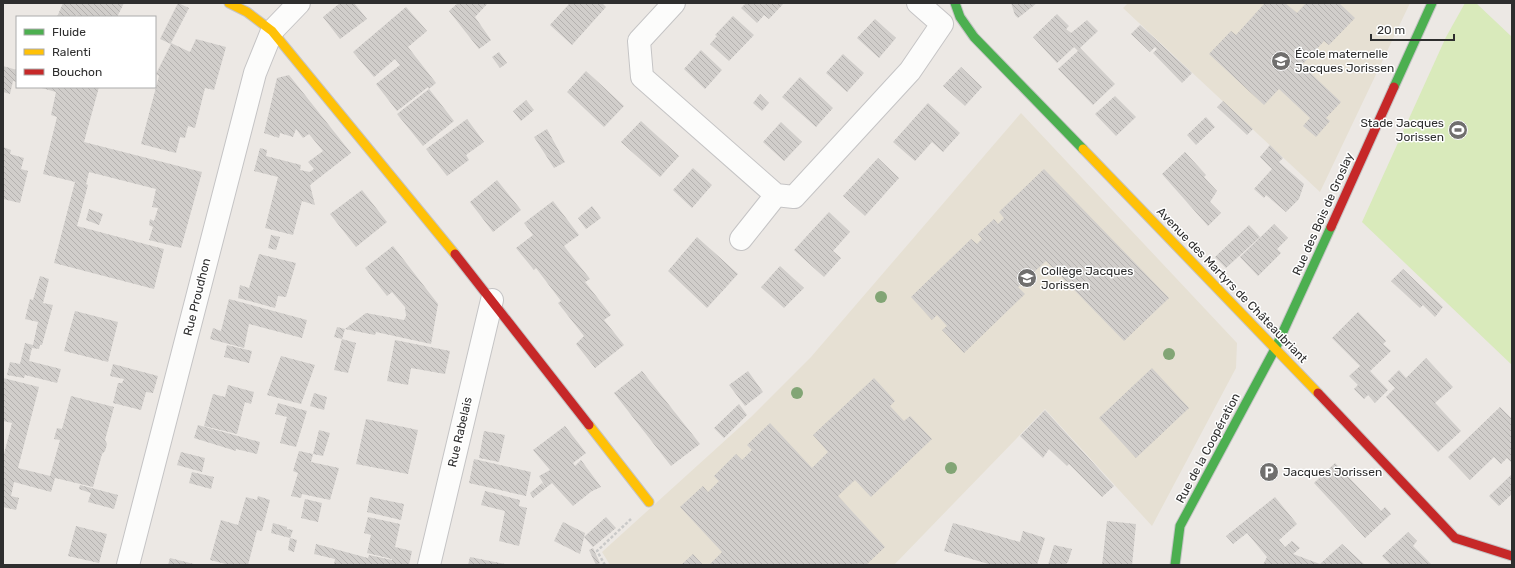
<svg xmlns="http://www.w3.org/2000/svg" width="1515" height="568" font-family="Rubik,sans-serif">
<defs>
<pattern id="building-back-hatch" width="6" height="6" patternUnits="userSpaceOnUse"><rect width="6" height="6" fill="#d1cecb"/><path d="M-1 5l2 2M0 0l6 6M5-1l2 2" fill="none" stroke="#b4b1af"/></pattern>
</defs>
<rect width="100%" height="100%" fill="#ece8e4"/>
<path fill="#e6e0d3" d="M1128 3H1410L1320 192 1123 8Z
M1021 113 1237 343 1236 368 1152 526 1045 409 894 565H610L602 552 751 417 811 357Z"/>
<path fill="#d9eabb" d="M1465 3H1476L1512 37V365L1362 222 1446 37Z"/>
<path fill="url(#building-back-hatch)" d="M63 3H124L117 17H81L76 15 75 17H57Z
M178 3 189 8 171 43 190 52 196 39 226 47 214 90 205 88 195 128 188 126 185 138 180 137 176 153 141 144 159 76 156 74 171 44 160 39Z
M340 3H354L367 19 340 39 323 17Z
M458 3H488L475 17 491 40 479 49 449 11Z
M570 3H602L606 7 572 45 550 25Z
M746 3H784L769 19 764 15 757 23 741 8Z
M1011 3H1037L1018 18 1015 15Z
M1263 3H1285L1297 13 1306 3H1339L1355 18 1329 45 1324 41 1302 65 1341 102 1326 118 1330 121 1316 137 1303 126 1310 118 1279 89 1264 105 1209 54 1231 31 1236 35 1264 4Z
M406 7 427 31 408 47 436 83 429 89 428 87 397 111 376 84 400 65 395 59 374 77 353 52Z
M1057 14 1069 26 1066 29 1071 33 1087 20 1098 31 1080 48 1115 84 1093 105 1058 69 1078 51 1074 47 1057 63 1033 37Z
M733 16 754 35 729 61 710 44 717 36 715 35Z
M875 19 896 38 879 58 857 38Z
M1140 25 1192 73 1182 83 1153 53 1157 49 1155 47 1150 52 1131 34Z
M701 50 722 70 705 89 684 69Z
M499 52 507 63 500 68 492 57Z
M843 54 864 73 847 92 826 73Z
M3 66 17 70V82L13 81 10 94 3 92Z
M961 67 982 87 965 106 943 86Z
M586 71 624 106 604 127 567 92Z
M289 75 351 153 310 185 315 205 302 201 293 235 265 228 278 177 254 171 260 148 267 150 266 156 301 165 300 170 310 172 314 169 308 162 323 151 309 134 303 138 296 129 293 137 280 133 279 138 264 133 277 78Z
M800 77 833 108 816 127 782 97Z
M38 87H99L84 142 202 172 181 248 149 240 153 227 149 225 150 219 154 221 158 208 152 207 156 189 89 172 86 184 88 185 77 226 164 249 154 289 54 263 75 182 43 174 57 117 51 115 56 92Z
M429 89 454 121 423 146 397 114Z
M760 94 769 103 762 111 753 103Z
M1115 96 1136 117 1116 136 1095 114Z
M526 100 534 110 521 121 513 111Z
M1223 101 1253 129 1247 135 1217 107Z
M928 103 960 133 943 152 932 142 915 161 893 142Z
M1206 117 1215 127 1196 145 1187 135Z
M467 119 484 142 466 155 469 160 447 176 426 149Z
M641 121 679 156 660 177 621 142Z
M781 122 802 142 784 161 763 142Z
M547 129 565 162 554 168 534 137Z
M1270 145 1283 158 1279 162 1304 184 1299 199 1286 212 1266 195 1264 198 1254 189 1272 169 1260 157Z
M3 147 11 150 10 154 24 158 21 169 28 171 20 203 3 199Z
M1185 152 1206 175 1204 177 1217 191 1210 202 1221 213 1208 226 1162 174Z
M878 158 899 178 865 216 843 196Z
M693 168 712 185 692 208 673 190Z
M1044 169 1169 298 1124 341 1046 261 1018 287 1025 294 964 353 942 330 947 326 937 315 932 320 911 297 971 239 977 244 982 239 978 234 994 219 998 224 1004 218 999 212Z
M497 180 521 210 493 232 470 202Z
M362 190 387 222 356 247 330 214Z
M553 201 579 235 564 246 590 279 585 282 611 315 604 320 624 345 595 368 576 344 584 336 558 303 561 301 536 268 534 270 516 248 533 235 524 223Z
M592 206 601 218 586 229 578 218Z
M89 209 103 214 99 225 86 220Z
M829 212 850 232 833 251 841 258 824 277 794 250Z
M1274 224 1288 238 1277 249 1281 253 1258 276 1240 257Z
M1249 225 1260 237 1226 268 1215 257Z
M271 235 280 237 276 250 268 248Z
M697 237 738 274 707 308 668 271Z
M393 246 438 304 431 344 376 332 375 335 345 329 342 339 334 337 337 327 345 329 366 313 404 320 406 316 405 307 392 292 387 296 365 268Z
M259 254 296 263 286 297 278 296 275 308 238 298 240 285 249 288Z
M780 266 804 288 784 308 761 287Z
M1403 269 1443 307 1435 317 1423 305 1420 308 1391 281Z
M40 276 49 279 43 303 53 305 42 345H40L39 349 32 348 29 361 61 369 57 383 25 375 24 378 7 375 10 362 20 364 25 343 33 345 38 322 25 319 30 299 33 300Z
M229 299 307 320 302 338 249 324 244 348 210 339 213 328 221 331Z
M75 311 118 322 108 362 64 351Z
M1358 312 1386 341 1383 344 1391 351 1370 371 1388 390 1375 403 1368 395 1364 399 1354 389 1358 385 1349 376 1360 366 1332 338Z
M342 339 356 343 348 373 334 370Z
M395 340 450 351 445 374 411 368 408 385 387 381Z
M227 345 252 351 249 363 224 357Z
M281 356 315 365 301 404 267 395Z
M1426 358 1453 387 1435 403 1461 431 1438 452 1386 397 1395 388 1388 381 1399 370 1406 378Z
M113 364 158 376 153 393 146 392 141 410 113 403 118 383H122L124 379 110 376Z
M1152 368 1189 408 1136 458 1099 418Z
M642 371 700 444 671 466 614 393Z
M748 371 763 392 745 406 729 385Z
M3 378 39 387 18 468 50 476 60 440 54 439 57 428 62 429 71 396 114 407 105 440 107 444 105 451 102 454 93 487 55 478 51 492 14 482 11 496 19 498 16 510 3 507V458L12 423 3 421Z
M874 378 895 401 890 406 904 421 910 416 932 439 871 497 855 480 838 496 885 547 866 565H860L858 563 856 565H709L722 552 680 507 703 486 708 492 719 481 714 476 736 454 742 460 752 450 747 445 770 423 812 468 828 452 813 435Z
M228 385 254 392 251 404 245 402 237 434 204 426 213 394 225 397Z
M314 393 327 397 324 410 310 406Z
M278 403 307 411 296 447 280 443 287 417 275 414Z
M739 404 747 415 724 438 714 428Z
M1500 407 1512 419V463L1507 458 1501 464 1494 457 1470 480 1448 457Z
M1045 410 1114 486 1102 497 1069 464 1067 466 1049 449 1043 458 1020 436Z
M366 419 418 430 408 474 356 464Z
M198 425 260 442 257 454 236 449V451L194 438Z
M565 426 586 453 573 463 575 466 581 460 601 487 592 491 573 506 552 483 533 498 530 493 542 483 546 488 539 476 550 470 533 450Z
M319 430 330 433 323 456 313 454 311 462 339 468 330 500 302 494 301 498 291 496 298 473 293 471 299 451 313 454Z
M484 431 505 435 499 462 479 458Z
M181 452 205 458 202 472 177 465Z
M474 459 531 472 526 496 469 483Z
M1335 463 1381 511 1385 507 1391 514 1365 538 1314 483Z
M192 472 214 477 211 489 189 483Z
M1512 474V494L1499 506 1489 496Z
M80 485 118 495 114 509 88 502 91 493 79 489Z
M485 491 520 500 519 506 527 508 519 546 499 541 505 511 481 505Z
M258 496 270 500 262 531 257 530 248 565H230L210 560 221 520 238 525 246 497 257 500Z
M370 497 404 504 401 520 367 512Z
M1275 497 1297 524 1279 540 1285 547 1292 541 1300 548 1293 554 1320 564 1342 544 1365 565H1263L1267 557 1247 533 1233 544 1226 536Z
M305 499 322 503 318 522 301 518Z
M368 517 400 524 395 547 412 551 409 565H334L335 559 314 554 316 544 368 558 369 555 392 560V559L367 553 371 535 364 533Z
M606 517 616 528 593 547 584 537Z
M1107 521 1136 524 1132 565H1102Z
M563 522 585 533 580 554 554 541Z
M273 523 287 527V529L293 530 290 538 271 533Z
M953 523 1020 542 1023 531 1045 538 1037 565H992L944 551Z
M76 526 107 534 99 563 68 556Z
M1408 532 1417 541 1413 546 1432 565H1391L1382 556Z
M290 538 297 540 294 552 288 550Z
M1054 545 1072 549 1068 562 1065 565H1048Z
M593 548 600 563 596 565 589 550Z
M693 554 703 565H681Z
M470 557 505 564V565H468Z
M170 558 194 564V565H168Z"/>
<g fill="none" stroke-linecap="round" stroke-linejoin="round">
<defs>
<path id="street" d="M674 3 639 41 642 77 776 195 794 197 910 71 942 24
M918 3 942 24
M741 239 776 195
M128 565 255 73 272 31 299 3
M429 565 492 300"/>
<path id="fast" d="M955 3 960 17 974 37 1083 149
M1394 87 1432 3
M1175 565 1180 526 1276 347 1331 227"/>
<path id="slow" d="M229 3 247 12 272 31 455 254
M1083 149 1318 393
M589 425 649 502"/>
<path id="jam" d="M1331 227 1394 87
M455 254 589 425
M1318 393 1455 538 1512 556"/>
</defs>
<use href="#street" stroke="#c5c4c5" stroke-width="24"/>
<use href="#fast" stroke="#c5c4c5" stroke-width="11"/>
<use href="#slow" stroke="#c5c4c5" stroke-width="11"/>
<use href="#jam" stroke="#c5c4c5" stroke-width="11"/>
<path stroke="#c9c9c8" stroke-width="2.5" stroke-dasharray="3 2" stroke-linecap="butt" d="M605 565 597 551 631 519"/>
<use href="#street" stroke="#fcfcfb" stroke-width="22"/>
<use href="#fast" stroke="#4caf50" stroke-width="9"/>
<use href="#slow" stroke="#ffc107" stroke-width="9"/>
<use href="#jam" stroke="#c62828" stroke-width="9"/>
</g>
<g fill="#82a575">
<circle cx="881" cy="297" r="6"/>
<circle cx="1169" cy="354" r="6"/>
<circle cx="797" cy="393" r="6"/>
<circle cx="951" cy="468" r="6"/>
</g>
<defs>
<symbol id="school-disc" viewBox="-11 -11 22 22"><circle r="9.5" fill="#706f6e" stroke="#fff"/><path d="M0-5L7-2L0 1L-7-2ZM-4 1L0 2.5L4 1V4Q0 6-4 4Z" fill="#fff"/></symbol>
<symbol id="stadium-disc" viewBox="-11 -11 22 22"><circle r="9.5" fill="#706f6e" stroke="#fff"/><path d="M0-5a6.5 5 0 1 0 0 10a6.5 5 0 1 0 0-10ZM-3.5-1.8h7v3.6h-7Z" fill="#fff"/></symbol>
<symbol id="parking-disc" viewBox="-11 -11 22 22"><circle r="9.5" fill="#706f6e" stroke="#fff"/><path d="M-3.5-5.5H1a3.5 3.5 0 0 1 0 7H-1V5.5H-3.5ZM-1-3.4V-.6H.8a1.4 1.4 0 0 0 0-2.8Z" fill="#fff"/></symbol>
</defs>
<g fill-rule="evenodd">
<use href="#school-disc" x="1270" y="50" width="22" height="22"/>
<use href="#stadium-disc" x="1447" y="119" width="22" height="22"/>
<use href="#school-disc" x="1016" y="267" width="22" height="22"/>
<use href="#parking-disc" x="1258" y="461" width="22" height="22"/>
</g>
<g text-anchor="middle" dominant-baseline="central" stroke-width="3" stroke-linejoin="round" paint-order="stroke">
<g font-size="12" fill="#2e2e2e" stroke="#fff" text-anchor="start">
<text x="1295" y="54">École maternelle<tspan x="1295" dy="14">Jacques Jorissen</tspan></text>
<text x="1444" y="123" text-anchor="end">Stade Jacques<tspan x="1444" dy="14">Jorissen</tspan></text>
<text x="1041" y="271">Collège Jacques<tspan x="1041" dy="14">Jorissen</tspan></text>
<text x="1283" y="472">Jacques Jorissen</text>
</g>
<g font-size="12" fill="#2e2e2e" stroke="#fff">
<text transform="translate(1323 214) rotate(-66)">Rue des Bois de Groslay</text>
<text transform="translate(1232 285) rotate(46)">Avenue des Martyrs de Châteaubriant</text>
<text transform="translate(197 297) rotate(-76)">Rue Proudhon</text>
<text transform="translate(460 432) rotate(-77)">Rue Rabelais</text>
<text transform="translate(1208 448) rotate(-62)">Rue de la Coopération</text>
</g>
</g>
<rect width="1515" height="568" fill="none" stroke="#2e2e2e" stroke-width="8"/>
<rect x="16" y="16" width="140" height="72" fill="#ffffff" stroke="#ababab"/>
<rect x="24" y="29" width="20" height="6" fill="#4caf50" stroke="#ababab"/>
<text x="52" y="36" font-size="12" fill="#2e2e2e">Fluide</text>
<rect x="24" y="49" width="20" height="6" fill="#ffc107" stroke="#ababab"/>
<text x="52" y="56" font-size="12" fill="#2e2e2e">Ralenti</text>
<rect x="24" y="69" width="20" height="6" fill="#c62828" stroke="#ababab"/>
<text x="52" y="76" font-size="12" fill="#2e2e2e">Bouchon</text>
<path d="M1371 34v6h83v-6" fill="none" stroke="#2e2e2e" stroke-width="2"/>
<text x="1377" y="34" font-size="12" fill="#2e2e2e" stroke="#ffffff" stroke-width="3" paint-order="stroke">20 m</text>
</svg>
